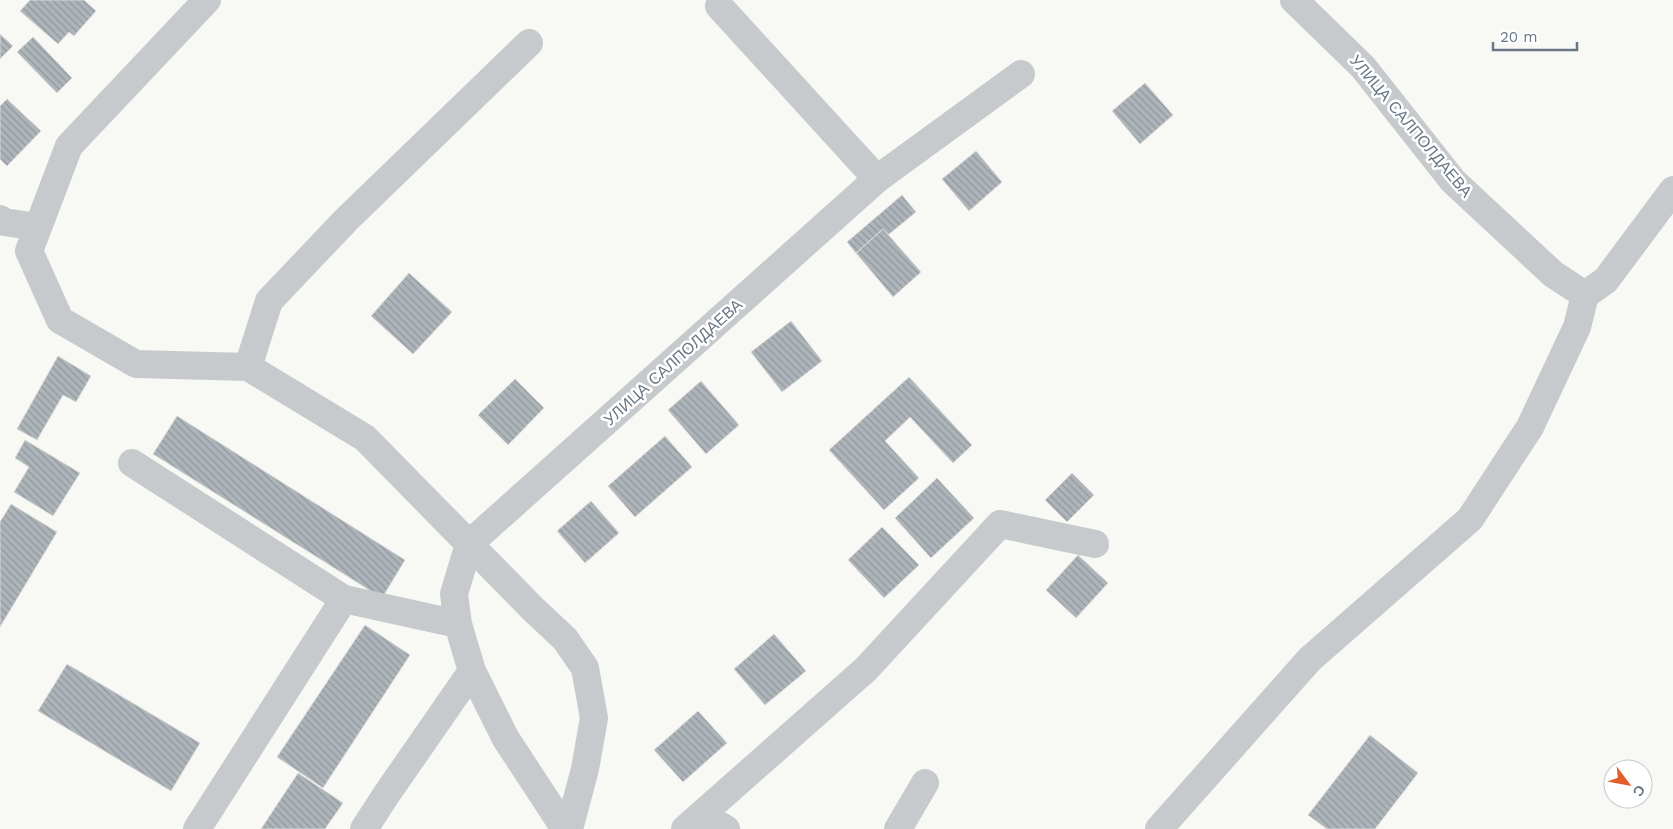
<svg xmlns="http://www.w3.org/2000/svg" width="1673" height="829" font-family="'Work Sans',sans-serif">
<defs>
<pattern id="building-back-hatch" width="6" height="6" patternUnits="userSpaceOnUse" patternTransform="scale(1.25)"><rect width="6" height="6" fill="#adb4ba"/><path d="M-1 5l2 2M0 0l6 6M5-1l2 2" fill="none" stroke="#91979d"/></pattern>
</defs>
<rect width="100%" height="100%" fill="#f8f8f5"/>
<path fill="url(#building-back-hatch)" stroke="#dadad8" d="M30 0H84L96 11 74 36 69 32 58 44 20 11Z
M0 34 13 46 0 59Z
M33 37 72 78 57 93 17 52Z
M1145 83 1173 115 1140 144 1112 111Z
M7 99 41 131 7 166 0 159V106Z
M976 151 1002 182 969 211 942 179Z
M902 195 916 212 888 235 883 229 856 253 847 242Z
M883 229 921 272 893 297 856 253Z
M409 273 452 312 413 354 371 316Z
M791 321 822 361 782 392 751 352Z
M58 356 91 376 76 402 63 395 37 440 17 429Z
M909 377 972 445 953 463 910 417 885 441 919 478 884 510 829 450Z
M515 379 544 408 508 445 478 415Z
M701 381 739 425 706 454 668 410Z
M177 416 405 560 382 598 153 454Z
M665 436 692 467 635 517 608 486Z
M25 440 80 473 53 516 14 492 29 467 15 458Z
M1072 473 1094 495 1067 522 1045 500Z
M937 478 974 518 931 558 895 518Z
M591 501 619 533 585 563 557 531Z
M11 504 57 532 0 627V522Z
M882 527 919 565 884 598 848 560Z
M1078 555 1108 583 1076 618 1046 590Z
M365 625 410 655 323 788 277 757Z
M774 634 806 671 765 705 734 669Z
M67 664 200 743 171 791 38 711Z
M698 711 727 743 683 782 654 750Z
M1370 735 1418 773 1375 829H1327L1308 815Z
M298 773 343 803 325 829H261Z"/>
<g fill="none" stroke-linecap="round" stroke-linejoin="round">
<path stroke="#c6cacd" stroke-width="28" d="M207 0 69 146 29 251 60 320 136 364 248 367 365 438 533 609 565 639 585 668 594 718 585 769 569 829
M1294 0 1363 67 1453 181 1553 274 1585 295 1606 280 1673 190
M719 6 877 179
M0 219 4 222 38 227
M248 367 269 301 346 220 529 43
M132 463 344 599
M702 814 726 829
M197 829 344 599 458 624
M364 829 386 795 472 671
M565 829 506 739 472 671 458 624 454 594 469 544 877 179 1021 74
M685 829 866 669 1000 524 1095 544
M898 829 925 783
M1159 829 1310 659 1470 519 1530 427 1577 327 1585 295"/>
</g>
<g text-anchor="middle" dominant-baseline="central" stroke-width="5" stroke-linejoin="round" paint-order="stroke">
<g font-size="16" fill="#677786" stroke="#fff">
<text transform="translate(1411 126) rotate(50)">УЛИЦА САЛПОЛДАЕВА</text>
<text transform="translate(673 362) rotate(-42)">УЛИЦА САЛПОЛДАЕВА</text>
</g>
</g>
<g transform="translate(1628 784) rotate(122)"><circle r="24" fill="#ffffff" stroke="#c2c9cf"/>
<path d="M0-4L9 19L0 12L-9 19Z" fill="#e35c2a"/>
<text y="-8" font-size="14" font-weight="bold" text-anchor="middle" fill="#677786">С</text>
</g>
<path d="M1493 42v8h84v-8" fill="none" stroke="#677786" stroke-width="2.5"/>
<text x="1500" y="42" font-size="15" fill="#677786" stroke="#ffffff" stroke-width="4" paint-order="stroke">20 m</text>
</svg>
